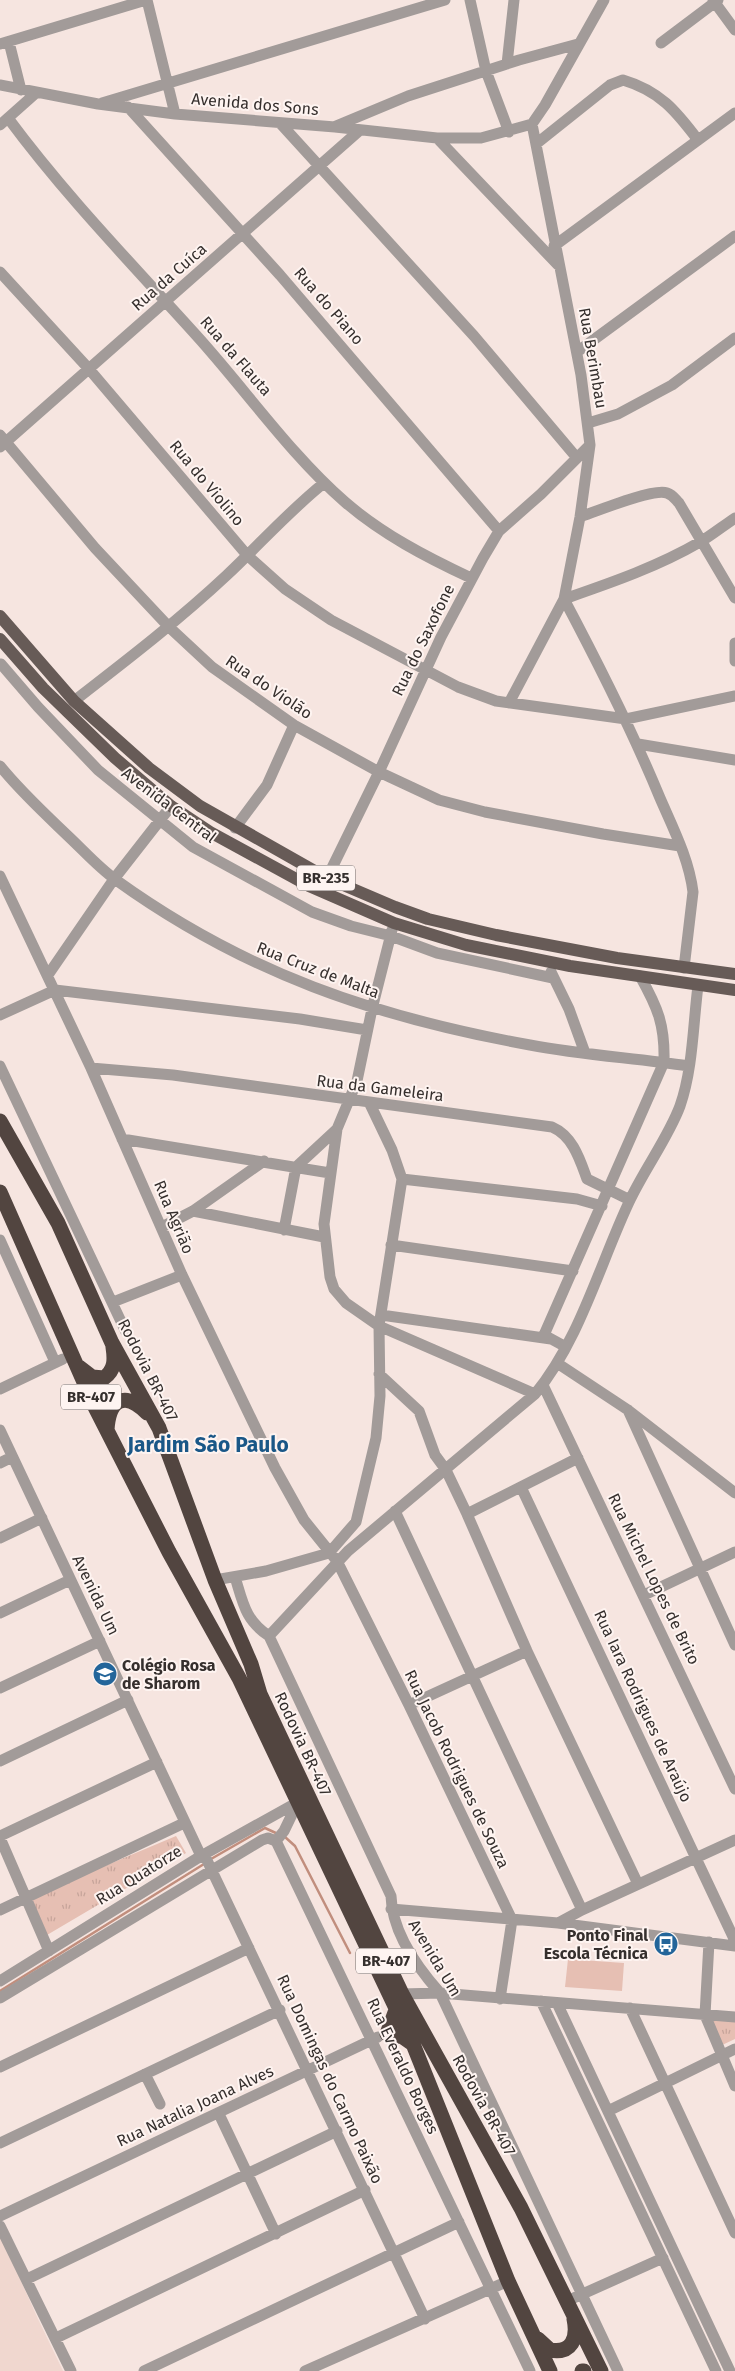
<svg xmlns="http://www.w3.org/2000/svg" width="735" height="2371" font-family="'Fira Sans',sans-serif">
<defs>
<pattern id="park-tufts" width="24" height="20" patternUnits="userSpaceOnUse" patternTransform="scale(1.25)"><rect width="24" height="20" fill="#e6bfb3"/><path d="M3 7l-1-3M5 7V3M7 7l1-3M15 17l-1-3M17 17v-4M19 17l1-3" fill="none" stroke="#c6a49a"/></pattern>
</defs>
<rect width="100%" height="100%" fill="#f6e5e0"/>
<path fill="#f0d7cf" d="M0 2234 38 2319 63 2371H0Z"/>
<path fill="url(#park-tufts)" d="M176 1836 186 1853 47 1935 31 1897Z
M705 2014 735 2016V2039L720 2046Z"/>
<path fill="#e6bfb3" d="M568 1959 624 1963 622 1991 565 1987Z"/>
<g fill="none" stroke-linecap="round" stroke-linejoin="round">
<path stroke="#c18e7d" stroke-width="2.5" d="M285 1837 295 1846 350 1953
M211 1859 265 1828 278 1834
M0 1991 204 1864"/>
<path stroke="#a29b99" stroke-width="11" d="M147 0 175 114
M470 0 486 71 509 132
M713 0 735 30
M9 42 21 90
M661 43 718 0
M0 44 146 0
M507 64 514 0
M0 85 98 104 175 114 335 127 437 138H481L532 124 545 105 604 0
M102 103 445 0
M128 107 280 275 499 531
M8 118C65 195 132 264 196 335 245 389 290 454 345 502 382 534 426 557 471 578
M280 123 474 336 577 458
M0 125 36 93
M336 126 408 96 519 60 578 44
M437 138 558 265
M536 144 610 85 623 80C660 91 676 111 698 140
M554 246 735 113
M0 272 89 369 247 555 285 589 331 620 458 687 496 701 626 719 735 696
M577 352 735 236
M588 423 618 414 672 385 735 338
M0 435 95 548 169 627 212 667 294 725 379 772 439 800 485 812 603 834 680 846
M0 447 360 130
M580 517C597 511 653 488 667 493 673 495 675 499 679 503L735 598
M735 643V661
M1 664 38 707 98 770 193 847 312 912 351 926 391 936 437 953 553 978
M74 701C127 660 179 620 227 575 260 544 289 511 324 483
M509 703 564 599 580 517 590 445 581 375 532 124
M638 744 735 760
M0 766C21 792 44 813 68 836 83 850 99 868 116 880 245 973 375 1017 530 1045 582 1055 635 1058 688 1066
M235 828 267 785 294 725
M0 876 91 1068 182 1275 275 1468 304 1520 337 1561 409 1705 512 1920 500 1999
M327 878 379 772 441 637 483 558 499 531 541 494 590 445
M392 930 372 1009 357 1081 337 1129 324 1224 330 1277 334 1289 346 1303 379 1326 535 1394
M684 968 693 892C689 859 673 828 660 798 632 730 599 665 564 599 610 583 657 567 700 542 712 535 723 526 735 518
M551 972 569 1009 585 1053
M48 975 114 879 171 806
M0 1015 55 990 300 1019 367 1030
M0 1066 126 1332
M91 1068 173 1075 552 1127C573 1136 580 1160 587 1179L630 1200
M122 1139 330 1173
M296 1167 337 1129
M402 1179 577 1199 602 1206
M193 1211 324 1237
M162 1227 193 1211 264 1161
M284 1230 296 1167
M0 1240 55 1362
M391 1245 573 1271
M113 1302 182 1275
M381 1315 551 1339
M566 1347 544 1335 664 1062C665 1025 658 1008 640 976
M557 1363 628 1410 735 1493
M379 1374 419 1411 435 1455 446 1470 467 1514 527 1651 638 1884
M543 1385 735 1789
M0 1389 63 1359
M628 1410 735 1645
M0 1430 201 1856
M0 1463 12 1457
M521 1487 735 1941
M395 1511 582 1910
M467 1514 578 1458
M0 1538 42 1518
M235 1577C243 1603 245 1620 269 1636L348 1551 535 1394C580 1340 600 1263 630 1200 644 1170 669 1136 680 1106 693 1069 693 1024 698 986
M215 1580 266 1571 329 1553 356 1522 376 1438 380 1396 379 1326 402 1179 392 1150 369 1102
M644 1595 735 1552
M0 1613 70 1580
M269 1636 391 1896C392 1932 416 1966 440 1993L618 2371
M0 1688 100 1641
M409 1705 527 1651
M0 1761 128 1700
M0 1836 157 1762
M0 1838 49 1951
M276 1841 284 1831 298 1802
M204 1854 425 2319
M391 1909 558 1923 735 1946
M0 1910 184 1823
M558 1923 582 1910 735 1840
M709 1942 705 2015 735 2086
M0 1981 201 1856 298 1802
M402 1994 440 1993 735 2017
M0 1998 262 1840 268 1838 276 1841 530 2371
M541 2001 716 2371
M557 2003 730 2371
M630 2008 735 2233
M0 2067 249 1948
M145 2074 160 2104
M608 2111 735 2049
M219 2114 276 2234
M0 2143 280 2010
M0 2216 378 2037
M0 2226 71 2371
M27 2279 337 2131
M567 2301 663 2258
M56 2338 365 2190
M144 2371 459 2222
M305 2371 508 2281"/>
<path stroke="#675b57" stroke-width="12" d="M0 616 74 701 149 768 200 806 327 878 395 907 428 919 496 935 617 958 735 974
M0 639 43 688 115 758 171 806 210 832 309 886 394 923 466 945 570 966 735 990"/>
<path stroke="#524540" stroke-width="15" d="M0 1121 58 1223 112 1343 159 1428 215 1580 251 1664 260 1694 402 1994 521 2208 601 2371
M0 1192 95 1407 169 1552 239 1678 413 2044 508 2281 550 2371
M79 1367 92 1377 104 1378C115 1370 115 1360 113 1347
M107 1430C109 1400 124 1390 147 1413
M396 2010 387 2034 403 2037 413 2044
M538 2339 550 2350C572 2354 578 2338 574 2319
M582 2371H584"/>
</g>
<defs>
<symbol id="school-disc" viewBox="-11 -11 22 22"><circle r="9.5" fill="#23659a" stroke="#fef4f1"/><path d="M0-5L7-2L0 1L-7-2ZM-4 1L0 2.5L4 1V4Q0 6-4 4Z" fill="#fff"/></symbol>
<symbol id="bus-disc" viewBox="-11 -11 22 22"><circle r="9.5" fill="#23659a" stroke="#fef4f1"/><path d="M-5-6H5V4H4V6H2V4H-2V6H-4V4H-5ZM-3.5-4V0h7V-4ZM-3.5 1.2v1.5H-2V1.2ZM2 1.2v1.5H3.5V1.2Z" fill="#fff"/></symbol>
</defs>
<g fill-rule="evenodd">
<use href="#school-disc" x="91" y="1660" width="28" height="28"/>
<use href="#bus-disc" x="652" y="1930" width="28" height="28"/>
</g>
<g text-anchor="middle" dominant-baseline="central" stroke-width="4" stroke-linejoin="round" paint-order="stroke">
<g fill="#fef4f1" stroke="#716a68" stroke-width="1">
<rect x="297" y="865.5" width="58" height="25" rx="4"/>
<rect x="61" y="1384.5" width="60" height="25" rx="4"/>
<rect x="356" y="1948.5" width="60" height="25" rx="4"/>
</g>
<g font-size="15" font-weight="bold" fill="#352f2d">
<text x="326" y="878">BR-235</text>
<text x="91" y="1397">BR-407</text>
<text x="386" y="1961">BR-407</text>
</g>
<g font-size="16" fill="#352f2d" stroke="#fef4f1">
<text transform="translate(255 104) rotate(5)">Avenida dos Sons</text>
<text transform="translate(169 277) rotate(-41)">Rua da Cuíca</text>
<text transform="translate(329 306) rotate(49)">Rua do Piano</text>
<text transform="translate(236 356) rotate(49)">Rua da Flauta</text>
<text transform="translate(593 358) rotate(80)">Rua Berimbau</text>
<text transform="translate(207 483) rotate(50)">Rua do Violino</text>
<text transform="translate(423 640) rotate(-64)">Rua do Saxofone</text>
<text transform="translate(269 687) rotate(34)">Rua do Violão</text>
<text transform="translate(169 805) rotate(37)">Avenida Central</text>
<text transform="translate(318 970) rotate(21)">Rua Cruz de Malta</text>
<text transform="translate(380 1088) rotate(7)">Rua da Gameleira</text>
<text transform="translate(174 1217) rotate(67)">Rua Agrião</text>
<text transform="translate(148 1370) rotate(63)">Rodovia BR-407</text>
<text transform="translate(654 1579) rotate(64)">Rua Michel Lopes de Brito</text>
<text transform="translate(96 1595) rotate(64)">Avenida Um</text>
<text transform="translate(643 1706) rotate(65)">Rua Iara Rodrigues de Araújo</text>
<text transform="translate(303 1744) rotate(65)">Rodovia BR-407</text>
<text transform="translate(457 1769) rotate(64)">Rua Jacob Rodrigues de Souza</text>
<text transform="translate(139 1875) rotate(-32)">Rua Quatorze</text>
<text transform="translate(435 1958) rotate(59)">Avenida Um</text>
<text transform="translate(403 2066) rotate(65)">Rua Everaldo Borges</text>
<text transform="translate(330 2079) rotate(65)">Rua Domingas do Carmo Paixão</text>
<text transform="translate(484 2105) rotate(61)">Rodovia BR-407</text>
<text transform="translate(195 2106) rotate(-25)">Rua Natalia Joana Alves</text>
</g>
<g font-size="16" font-weight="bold" fill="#352f2d" stroke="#fef4f1" text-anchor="start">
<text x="122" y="1665">Colégio Rosa<tspan x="122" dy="18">de Sharom</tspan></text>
<text x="648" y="1935" text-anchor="end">Ponto Final<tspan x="648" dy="18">Escola Técnica</tspan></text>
</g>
<g font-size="21" font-weight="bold" fill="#1a5787" stroke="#fef4f1">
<text x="208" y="1445">Jardim São Paulo</text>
</g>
</g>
</svg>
